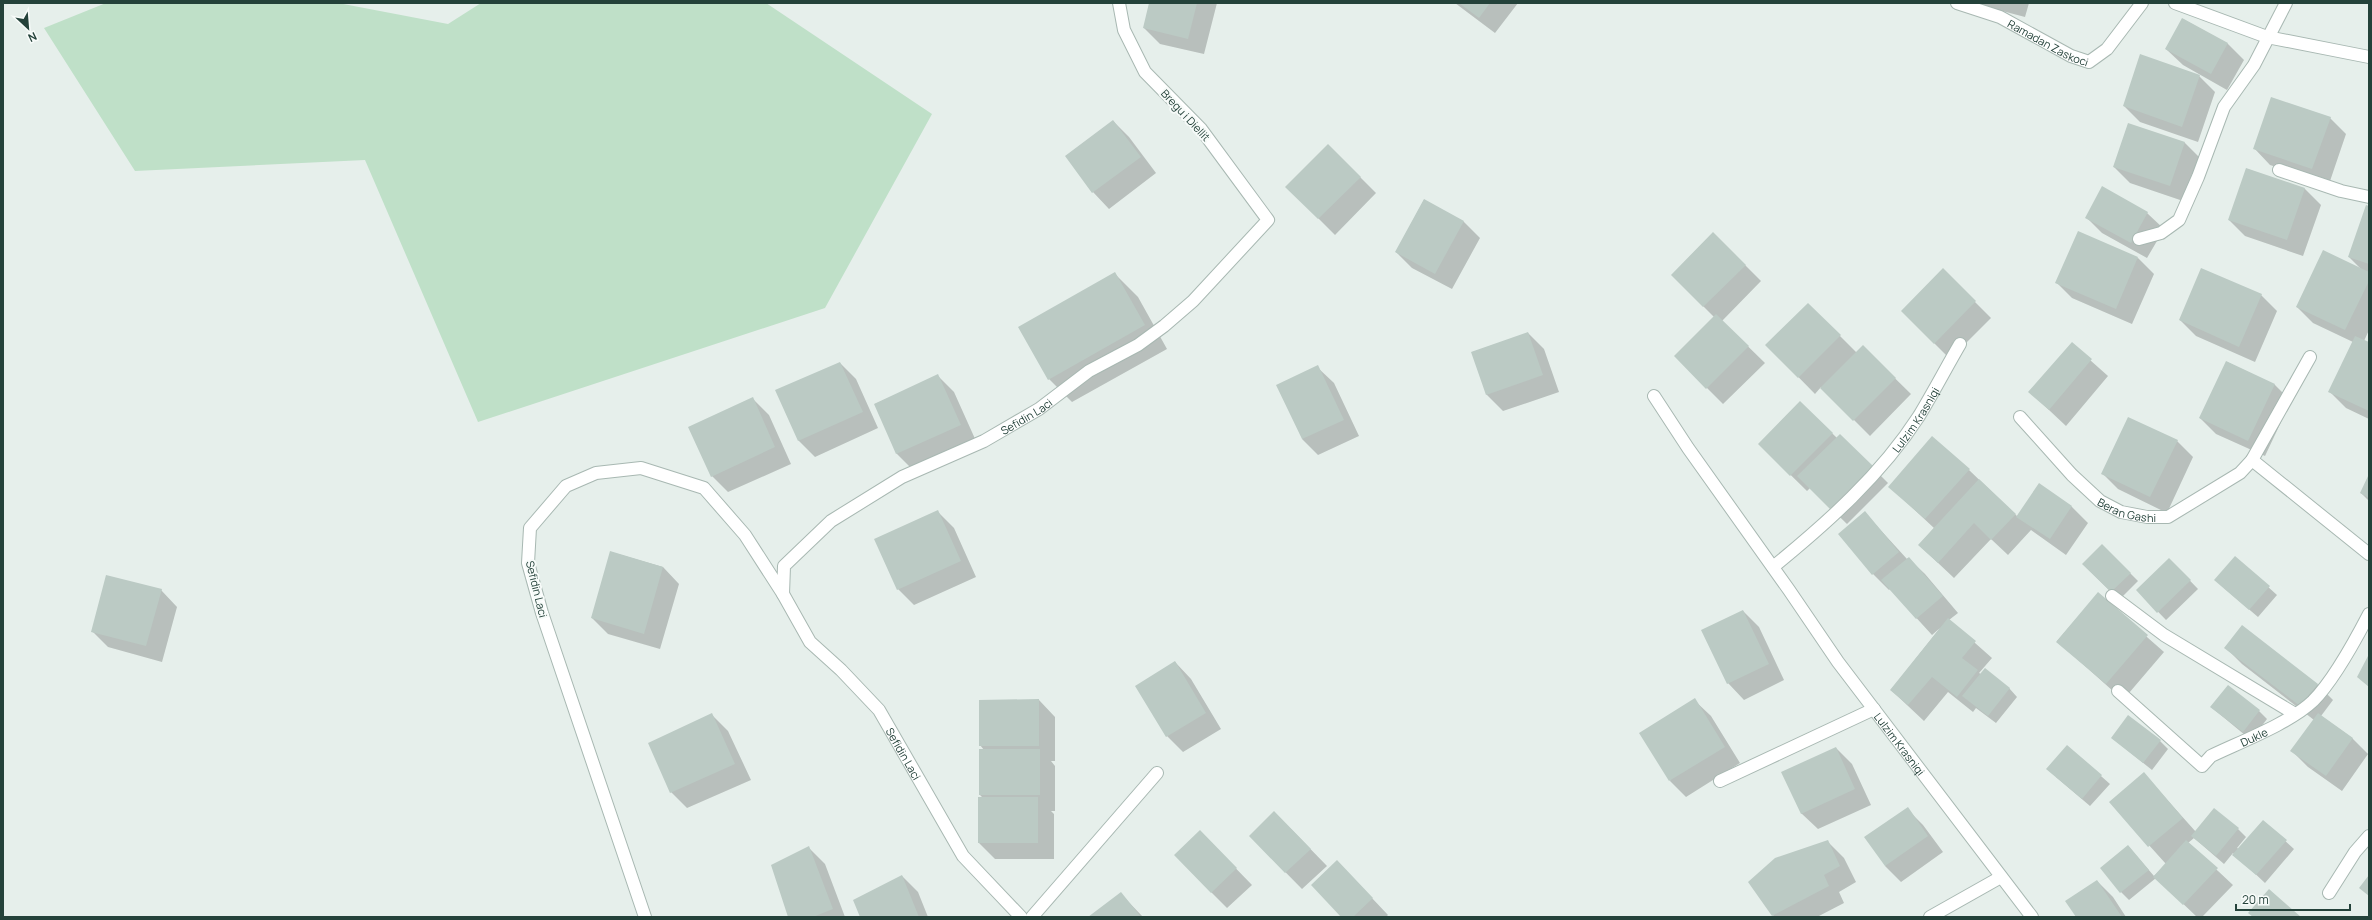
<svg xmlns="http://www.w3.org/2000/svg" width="2372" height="920" font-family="Manrope,sans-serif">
<rect width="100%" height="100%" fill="#e6efeb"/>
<path fill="#bfe0c8" d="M106 3H338L448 24 481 3H766L932 114 825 308 478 422 365 160 135 171 44 28Z"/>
<path fill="#0003" d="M1150 3H1217L1204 54 1160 44 1144 28Z
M1455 3H1518L1495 33Z
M1972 3H2029L2025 17Z
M2183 19 2228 44 2244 60 2227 90 2183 65 2166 49Z
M2199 76 2215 92 2198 142 2140 122 2124 106Z
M2330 118 2346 134 2329 184 2270 165 2254 148Z
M1113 121 1129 137 1156 173 1109 209 1093 192 1066 156Z
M2128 125 2185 143 2201 159 2186 202 2130 183 2114 167Z
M1328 145 1376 193 1335 235 1287 187Z
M2247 169 2305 189 2321 205 2303 256 2245 236 2229 220Z
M1424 200 1464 222 1480 238 1452 289 1412 268 1396 252Z
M2369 207V330L2364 341 2369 343V419L2346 408 2330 392 2353 342 2313 323 2297 307 2362 270 2349 257Z
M2147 213 2164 229 2147 258 2102 233 2086 217Z
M1713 233 1761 281 1722 321 1765 363 1723 404 1675 356 1715 318 1672 275Z
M2138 258 2154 274 2132 324 2072 298 2056 282Z
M1943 270 1991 318 1950 359 1902 311Z
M1115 274 1138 297 1167 349 1072 402 1049 379Z
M2261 295 2277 311 2255 362 2196 336 2180 320Z
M1808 304 1857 353 1863 347 1911 394 1870 436 1821 387 1815 394 1767 345Z
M1528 333 1544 349 1559 392 1503 411 1487 395 1473 352Z
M2072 344 2108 376 2066 426 2030 392Z
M2227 362 2275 385 2291 401 2265 456 2216 434 2200 418Z
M840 363 856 379 878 428 815 457 799 441 777 391Z
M1317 367 1334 383 1359 436 1318 455 1302 439Z
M938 376 954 392 976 441 913 470 897 454 875 404Z
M753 399 769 415 791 464 728 492 712 476Z
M1800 402 1837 438 1840 435 1888 483 1847 524 1810 488 1807 491 1759 444Z
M2177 441 2193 457 2167 513 2118 489 2102 473Z
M1969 470 2018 517 2039 485 2072 507 2088 523 2066 555 2031 530 2008 555 1991 539 1954 578 1919 545 1934 528 1890 487Z
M2369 476V501L2361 493Z
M938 512 954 528 976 577 914 605 898 589Z
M1865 513 1907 559 1908 558 1925 574 1958 613 1949 620 1992 658 1979 673 2009 688 2017 697 1996 723 1976 708 1973 712 1948 692 1924 721 1891 690 1940 628 1932 635 1890 589 1889 590 1873 574Z
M2102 545 2138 581 2119 600 2083 564Z
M611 552 663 567 679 584 660 649 608 634 592 618Z
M2235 557 2277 595 2258 617 2224 588Z
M2169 559 2198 589 2166 620 2137 590Z
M161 590 177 607 162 662 108 647 92 631Z
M2098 594 2164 652 2123 700 2057 641Z
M1743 611 1759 627 1784 680 1744 700 1728 683Z
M2226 648 2317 684 2333 700 2321 716 2352 738 2368 754 2342 791 2308 767 2292 751 2314 720 2242 664Z
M1175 662 1191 679 1221 729 1183 752 1167 736Z
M1039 700 1055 717V761H1051L1055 766V811H1051L1054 814V859H995L979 843V798H983L980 795 984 750 980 745Z
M1694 700 1711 716 1740 763 1686 797 1670 781Z
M2211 707 2259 711 2267 719 2251 740Z
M712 715 728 731 751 780 687 808 671 792Z
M2112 738 2160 741 2168 749 2152 770Z
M2067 746 2110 784 2090 806 2056 777Z
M1836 748 1852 764 1871 805 1818 829 1801 813Z
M2144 774 2196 832 2238 829 2246 837 2237 848 2239 849 2263 821 2294 849 2265 883 2233 853 2224 864 2194 838 2188 843 2233 885 2202 917H2197L2156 878 2129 900 2121 892 2128 846 2154 876 2166 864 2110 802Z
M1907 809 1923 825 1943 852 1901 882 1885 866Z
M1290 828 1327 866 1302 889 1250 836Z
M1828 842 1844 858 1856 882 1839 892 1844 903 1817 917H1774L1773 915Z
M809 848 825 864 845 917H789Z
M1216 848 1252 885 1227 908 1211 892Z
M902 876 918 892 928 917H861Z
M1353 878 1388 915 1386 917H1343Z
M2097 881 2113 897 2126 917H2077Z
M1121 894 1143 917H1090Z"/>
<path fill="#bbcac4" d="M1149 3H1197L1188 39 1143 28Z
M1459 3H1490L1479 18Z
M2182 18 2228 43 2211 74 2165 49Z
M2140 54 2200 75 2182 127 2123 106Z
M2271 97 2331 117 2312 169 2253 149Z
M1113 120 1141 157 1092 193 1065 156Z
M2128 123 2185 142 2170 186 2113 167Z
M1328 144 1361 177 1318 219 1285 187Z
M2246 168 2305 188 2287 240 2228 220Z
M2102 186 2148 212 2131 243 2085 218Z
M1424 199 1464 221 1435 274 1395 252Z
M2366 205 2369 206V264L2348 257Z
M2078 231 2138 257 2116 309 2055 283Z
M1713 232 1746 265 1703 307 1671 275Z
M2323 250 2369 272V281L2345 330 2296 307Z
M1943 268 1976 301 1934 344 1901 311Z
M2201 268 2262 294 2239 347 2179 320Z
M1115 272 1145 325 1048 380 1018 327Z
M1808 303 1841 335 1798 378 1765 345Z
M1716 314 1749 346 1706 389 1674 356Z
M1528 332 1543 375 1486 395 1471 352Z
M2355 336 2369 342V411L2328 392Z
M2072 342 2092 359 2049 410 2028 392Z
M1863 345 1896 378 1853 421 1820 388Z
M2226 361 2275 384 2248 441 2199 418Z
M840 362 863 412 798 441 775 390Z
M1318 365 1344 420 1302 439 1276 385Z
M938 374 961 425 896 454 874 404Z
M753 397 775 447 711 477 688 427Z
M1800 401 1833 433 1790 476 1758 444Z
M2128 417 2178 440 2150 497 2101 474Z
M1840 434 1873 466 1830 509 1797 476Z
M1932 436 1970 469 1925 519 1888 487Z
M2369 474V498L2360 493Z
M1979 479 2016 514 1991 540 1974 523 1938 563 1918 545Z
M2039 483 2072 506 2050 539 2016 517Z
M938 510 961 561 897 590 874 539Z
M1865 511 1899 552 1872 575 1838 534Z
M2102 544 2131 573 2111 592 2082 564Z
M610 551 663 567 644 634 591 618Z
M2235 556 2270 586 2249 610 2214 580Z
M1909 557 1943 596 1916 619 1881 580Z
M2169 558 2191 580 2157 613 2136 590Z
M106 575 162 589 146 646 91 632Z
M2098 592 2148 635 2106 684 2056 642Z
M1743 610 1769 664 1727 684 1701 630Z
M1948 618 1976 641 1962 658 1978 670 1957 697 1932 677 1908 705 1890 690Z
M2242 625 2318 684 2300 706 2224 648Z
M2368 656 2369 657V687L2357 677Z
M1175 661 1206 713 1166 737 1135 686Z
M1985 668 2010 688 1988 716 1962 696Z
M2228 685 2260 710 2243 732 2210 707Z
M1695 698 1725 747 1669 781 1639 733Z
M1039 699V746H979V700Z
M712 713 735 764 670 793 648 743Z
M2318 713 2353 738 2326 776 2290 751Z
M2128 715 2161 740 2143 763 2111 738Z
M2067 745 2102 775 2082 799 2046 769Z
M1836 747 1855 789 1801 814 1781 772Z
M979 749H1040V795H979Z
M2144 772 2183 818 2148 847 2109 802Z
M978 797H1038V843H978Z
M1908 807 1928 836 1885 866 1864 837Z
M2214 808 2239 828 2216 856 2191 836Z
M1274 811 1311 849 1285 873 1249 836Z
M2263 820 2287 840 2256 875 2232 855Z
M1200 830 1237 868 1211 893 1174 855Z
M1828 840 1840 866 1824 875 1829 886 1772 916 1748 882 1775 858Z
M2186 840 2218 868 2183 905 2153 877Z
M2128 845 2149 870 2120 893 2100 868Z
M809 846 833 909 813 917H788L771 865Z
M1337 860 1373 898 1353 917H1341L1311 885Z
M902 875 919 917H860L853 900Z
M2369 875V896L2359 888Z
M2097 880 2122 917H2076L2065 901Z
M2269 889 2301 917H2253L2248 913Z
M1121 892 1141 917H1088Z"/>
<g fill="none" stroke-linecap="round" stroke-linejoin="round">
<defs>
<g id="minor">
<path id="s1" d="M1957 3 2000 17 2071 56 2089 62 2107 49 2142 3"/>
<path d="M2175 3 2267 37 2369 57"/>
<path d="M2279 170 2341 191 2369 197"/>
<path d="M2139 239 2161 233 2179 220 2198 177 2224 107 2254 65 2286 3"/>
<path id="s2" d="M1654 396 1688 448 1789 590 1838 662 2032 917"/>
<path id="s3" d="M2020 417 2072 475 2100 501 2121 512 2147 517H2168L2240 473 2252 460 2310 357"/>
<path d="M2252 460 2369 554"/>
<path id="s4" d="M1773 567C1827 523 1881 475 1919 416 1933 393 1946 368 1960 344"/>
<path id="s5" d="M783 594 784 566 831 521 902 477 984 441 1039 409 1089 371 1138 345 1164 326 1193 301 1268 220 1201 129 1145 72 1124 30 1119 3"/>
<path d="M2112 596 2164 635 2295 714"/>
<path id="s6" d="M2118 691 2202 766 2211 756C2240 742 2290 723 2313 701 2334 680 2355 641 2369 614"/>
<path d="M1720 781 1874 709"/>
<path d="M2329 893 2355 852 2369 836"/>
<path id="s7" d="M645 917 542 613 528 563 530 528 566 486 596 473 641 468 704 488 745 535 783 594 810 642 841 670 879 710 963 856 1021 917"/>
<path d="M1032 917 1157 773"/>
<path d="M1930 917 2001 877"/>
</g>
</defs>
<use href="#minor" stroke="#a8b8b2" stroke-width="14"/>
<use href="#minor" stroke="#fff" stroke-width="12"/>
</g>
<g text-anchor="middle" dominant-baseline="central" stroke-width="4" stroke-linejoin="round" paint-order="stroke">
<g font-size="11" fill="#24423a" stroke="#f7fbf9">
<text stroke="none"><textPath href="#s1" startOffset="100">Ramadan Zaskoci</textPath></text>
<text transform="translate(1186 115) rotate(47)">Bregu i Diellit</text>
<text stroke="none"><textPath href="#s5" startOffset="315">Sefidin Laci</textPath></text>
<text stroke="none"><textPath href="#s4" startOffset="206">Lulzim Krasniqi</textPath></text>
<text stroke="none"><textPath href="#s3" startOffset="145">Beran Gashi</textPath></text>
<text transform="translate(537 589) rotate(76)">Sefidin Laci</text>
<text stroke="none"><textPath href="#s6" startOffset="173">Dukle</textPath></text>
<text stroke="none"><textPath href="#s2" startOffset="426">Lulzim Krasniqi</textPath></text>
<text stroke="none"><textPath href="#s7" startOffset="942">Sefidin Laci</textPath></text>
</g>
</g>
<rect width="2372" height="920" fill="none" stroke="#24423a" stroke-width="8"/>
<g transform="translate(28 28) rotate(154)" stroke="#f7fbf9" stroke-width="3" paint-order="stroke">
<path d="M0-3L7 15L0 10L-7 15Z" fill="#24423a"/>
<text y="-6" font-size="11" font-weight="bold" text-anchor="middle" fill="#24423a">N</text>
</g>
<path d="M2236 904v6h114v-6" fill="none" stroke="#24423a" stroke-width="2"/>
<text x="2242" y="904" font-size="12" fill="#24423a" stroke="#f7fbf9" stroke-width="3" paint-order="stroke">20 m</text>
</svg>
